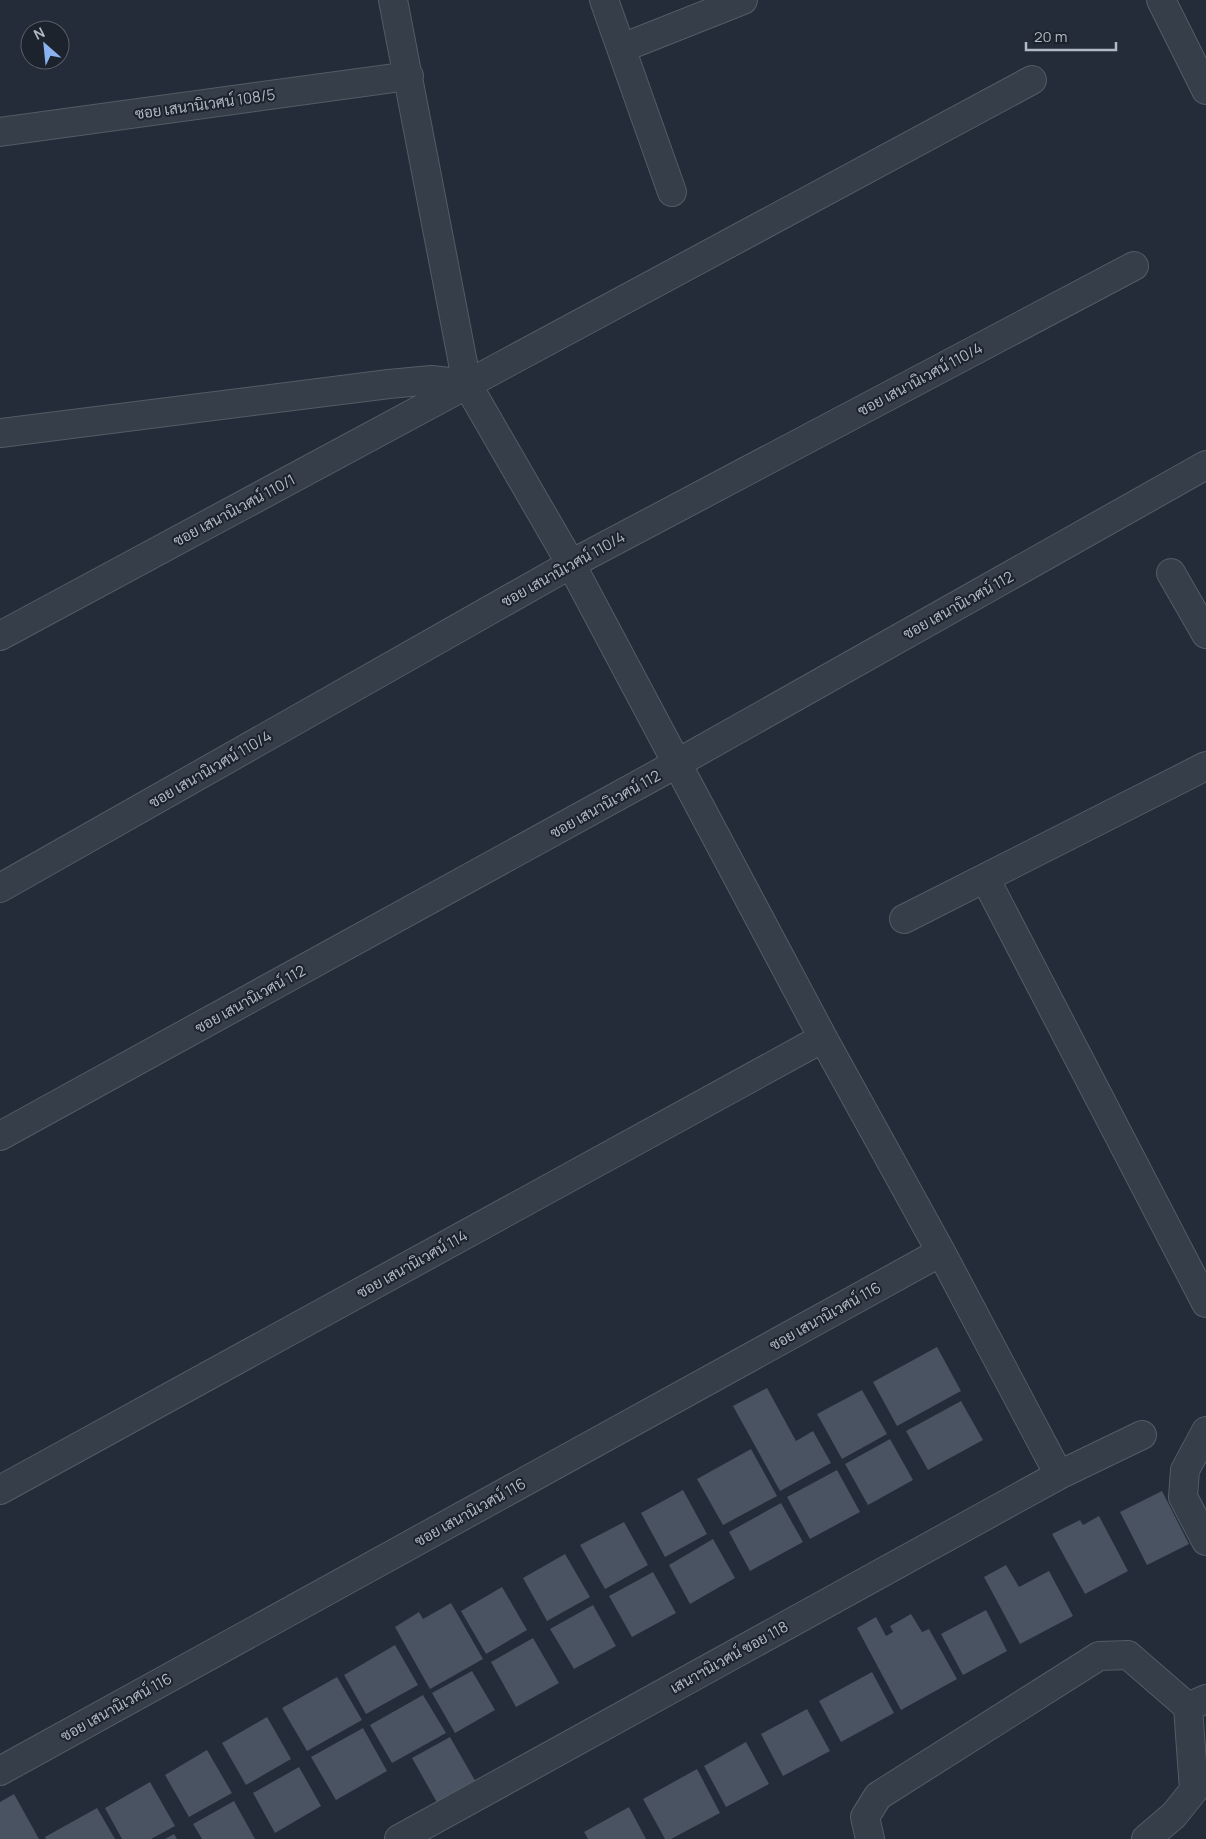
<svg xmlns="http://www.w3.org/2000/svg" width="1206" height="1839" font-family="Manrope,Sarabun,sans-serif">
<rect width="100%" height="100%" fill="#232c38"/>
<path fill="#495362" d="M937 1347 961 1391 897 1426 873 1382Z
M767 1388 796 1441 813 1431 831 1463 780 1491 733 1406Z
M862 1390 887 1434 842 1459 817 1414Z
M961 1401 983 1440 928 1470 906 1431Z
M890 1439 913 1480 868 1505 845 1464Z
M751 1449 777 1496 723 1525 697 1479Z
M837 1470 860 1512 810 1539 787 1497Z
M683 1490 707 1534 665 1557 641 1513Z
M1162 1491 1189 1544 1147 1565 1120 1512Z
M781 1503 803 1542 750 1571 729 1532Z
M1099 1516 1128 1571 1085 1594 1052 1534 1080 1520 1083 1525Z
M624 1522 648 1565 605 1589 580 1545Z
M713 1539 735 1578 690 1604 669 1565Z
M565 1554 590 1597 547 1621 523 1578Z
M1006 1565 1019 1587 1049 1571 1073 1616 1020 1644 984 1577Z
M653 1572 676 1613 632 1637 609 1596Z
M502 1587 527 1630 486 1654 461 1611Z
M451 1603 483 1659 430 1689 395 1627 419 1612 423 1619Z
M593 1605 616 1646 574 1669 550 1629Z
M986 1610 1007 1651 963 1675 941 1634Z
M911 1614 922 1632 929 1629 957 1679 901 1710 857 1628 876 1617 886 1636 893 1632 890 1626Z
M533 1638 559 1683 516 1707 491 1662Z
M395 1645 418 1685 366 1714 344 1675Z
M472 1671 495 1710 455 1733 432 1693Z
M872 1672 894 1713 841 1742 819 1701Z
M337 1677 362 1720 307 1751 282 1708Z
M423 1695 446 1733 392 1763 370 1725Z
M807 1709 830 1751 783 1776 761 1734Z
M267 1717 291 1759 246 1785 222 1743Z
M363 1728 387 1771 336 1800 311 1757Z
M450 1737 477 1784 439 1806 412 1758Z
M746 1742 769 1784 726 1807 704 1766Z
M207 1750 232 1793 189 1817 165 1775Z
M299 1767 321 1806 275 1833 253 1793Z
M697 1769 720 1813 671 1839H665L643 1799Z
M150 1782 175 1826 151 1839H122L105 1808Z
M14 1794 39 1839H0V1802Z
M234 1801 255 1839H202L193 1824Z
M629 1807 646 1839H588L584 1832Z
M97 1808 115 1839H46L45 1837Z
M174 1834 177 1839H165Z"/>
<g fill="none" stroke-linecap="round" stroke-linejoin="round">
<defs>
<path id="minor" d="M393 0 467 384 571 564 823 1038 941 1252 1059 1475
M604 0 672 192
M1161 0 1206 90
M622 48 743 0
M0 132 409 76
M0 433 389 384 431 380 467 384
M1171 573 1206 634
M0 636 1032 80
M985 878 1206 1303
M0 888 571 564 1134 266
M904 919 1206 766
M0 1136 676 764 1206 465
M1206 1431 1185 1470 1183 1497 1206 1541
M0 1490 823 1038
M0 1771 941 1252
M399 1839 1059 1475 1142 1435
M870 1839 865 1817 878 1796 1099 1656 1128 1655 1188 1707 1206 1699
M1146 1839 1174 1815 1194 1790 1188 1707"/>
</defs>
<use href="#minor" stroke="#545c66" stroke-width="30"/>
<use href="#minor" stroke="#363e49" stroke-width="28"/>
</g>
<g text-anchor="middle" dominant-baseline="central" stroke-width="4" stroke-linejoin="round" paint-order="stroke">
<g font-size="15" fill="#b1b9c5" stroke="#1c232d">
<text transform="translate(205 104) rotate(-8)">ซอย เสนานิเวศน์ 108/5</text>
<text transform="translate(920 379) rotate(-28)">ซอย เสนานิเวศน์ 110/4</text>
<text transform="translate(234 510) rotate(-28)">ซอย เสนานิเวศน์ 110/1</text>
<text transform="translate(563 569) rotate(-29)">ซอย เสนานิเวศน์ 110/4</text>
<text transform="translate(958 605) rotate(-29)">ซอย เสนานิเวศน์ 112</text>
<text transform="translate(210 769) rotate(-30)">ซอย เสนานิเวศน์ 110/4</text>
<text transform="translate(605 804) rotate(-29)">ซอย เสนานิเวศน์ 112</text>
<text transform="translate(250 999) rotate(-29)">ซอย เสนานิเวศน์ 112</text>
<text transform="translate(412 1264) rotate(-29)">ซอย เสนานิเวศน์ 114</text>
<text transform="translate(825 1316) rotate(-29)">ซอย เสนานิเวศน์ 116</text>
<text transform="translate(470 1512) rotate(-29)">ซอย เสนานิเวศน์ 116</text>
<text transform="translate(729 1657) rotate(-29)">เสนาฯนิเวศน์ ซอย 118</text>
<text transform="translate(116 1707) rotate(-29)">ซอย เสนานิเวศน์ 116</text>
</g>
</g>
<g transform="translate(45 45) rotate(333)"><circle r="24" fill="#1c232d" stroke="#585f6a"/>
<path d="M0-4L9 19L0 12L-9 19Z" fill="#8bb1f0"/>
<text y="-8" font-size="14" font-weight="bold" text-anchor="middle" fill="#b1b9c5">N</text>
</g>
<path d="M1026 42v8h90v-8" fill="none" stroke="#b1b9c5" stroke-width="2.5"/>
<text x="1034" y="42" font-size="15" fill="#b1b9c5" stroke="#1c232d" stroke-width="4" paint-order="stroke">20 m</text>
</svg>
